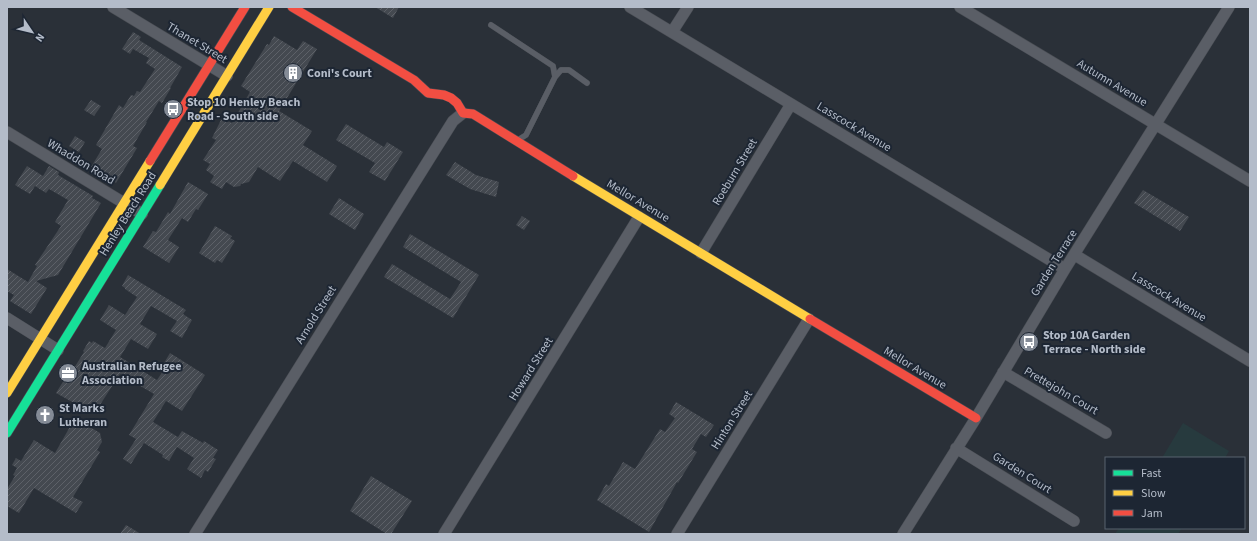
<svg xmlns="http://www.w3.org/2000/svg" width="1257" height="541" font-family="'Source Sans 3',sans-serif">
<defs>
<pattern id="building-hatch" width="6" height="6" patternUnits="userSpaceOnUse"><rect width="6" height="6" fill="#444950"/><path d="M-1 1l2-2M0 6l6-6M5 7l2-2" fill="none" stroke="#5d6168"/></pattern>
</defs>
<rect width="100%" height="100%" fill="#2a3038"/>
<path fill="#273a3e" d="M1183 423 1229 451 1225 458H1162Z
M1119 528H1182L1178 534H1115Z"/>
<path fill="url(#building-hatch)" d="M375 7H399L393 18Z
M133 32 141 37 139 40 182 67 170 88H171L162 103 159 101 146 122H147L133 146 137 148 116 183 91 167 102 149 96 145 119 105 123 108 131 95 134 96 137 91 140 92 155 69 146 63 149 58 133 49 130 54 122 49Z
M274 36 297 50 303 41 317 49 279 111 312 131 303 145 337 166 327 182 293 161 280 181 258 167 249 182 241 184 240 186 234 187 226 182 222 189 210 182 214 176 206 170 210 164 203 160 216 140 212 138 222 118 232 123 250 92 241 86 267 44 269 45Z
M91 100 101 106 94 116 84 110Z
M346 124 384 147 387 142 403 152 385 181 369 172 375 163 336 140Z
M75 136 85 142 79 152 69 146Z
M455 162 476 175 499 182 496 197 470 189 446 175Z
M27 166 43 176 49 166 59 172 58 175 93 196 92 198 101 203 58 275 36 281 47 288 31 314 10 301 14 295 7 291V269L28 282 37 266 35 265 61 226 55 222 68 200 49 189 46 193 35 186 30 194 15 185Z
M188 182 208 194 198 210 196 209 188 222 182 218 168 240 179 247 169 263 143 247 153 231 156 232 168 212 170 214Z
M1143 190 1189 217 1180 231 1134 203Z
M339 198 364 214 355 230 329 214Z
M522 216 530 221 524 230 516 225Z
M215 226 232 236 230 238 235 241 222 263 217 260 215 263 199 253Z
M410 234 479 275 453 318 384 277 392 264 450 299 461 282 403 247Z
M128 275 186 310 183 314 192 320 182 338 170 331 177 321 151 306 140 324 157 334 148 349 131 339 120 357 157 380 167 365 164 363 170 353 205 375 182 411 166 401 153 422 178 437 182 431 203 443 204 441 218 450 213 458 216 459 208 472 205 470 201 478 187 469 194 458 177 447 169 461 162 457 163 455 144 443 131 464 123 459 136 439 129 435 154 394 120 374 94 414 56 393 69 372 71 373 84 352 83 351 89 341 92 343 93 341 105 348 116 330 100 320 109 305 125 315 137 297 125 289V288L122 286Z
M676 402 714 425 706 437 701 434 692 449 697 452 678 483 677 482 649 532 597 500 606 484 609 486 623 462 635 469 660 429 665 432 675 418 669 414Z
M83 423 100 433 102 442 97 450 100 452 73 497 83 502 76 513 34 488 19 513 7 506V489L15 476 13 475 17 468 12 465 16 458 21 461 34 440 55 453 71 425Z
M371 476 412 501 391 534H387L350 511Z
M126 525 141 534H120Z"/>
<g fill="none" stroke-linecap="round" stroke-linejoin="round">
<defs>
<path id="lane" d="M491 25 550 64 553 66 555 77 526 135 518 140
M555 77 561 70H569L587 83"/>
<path id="street" d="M113 7 227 76
M630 7 1065 269
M960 7 1250 181
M672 32 688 7
M7 132 142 214
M701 253 791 104
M1075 255 1250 361
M7 318 58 350
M1003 372 1106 433
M956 448 1074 521
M195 534 453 121 463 113
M444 534 639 217
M677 534 809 319
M903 534 976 418 1065 269 1229 7"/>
<path id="fast" d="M7 433 160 185"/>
<path id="slow" d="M573 176 810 319
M160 185 269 7
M7 393 150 161"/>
<path id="jam" d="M292 7 414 80 428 93 444 95 451 98 457 103 463 113 473 114 573 176
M150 161 245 7
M810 319 976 418"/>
</defs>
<use href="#lane" stroke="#484c53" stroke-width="6"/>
<use href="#street" stroke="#484c53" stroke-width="12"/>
<use href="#fast" stroke="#484c53" stroke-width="10"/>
<use href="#slow" stroke="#484c53" stroke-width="10"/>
<use href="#jam" stroke="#484c53" stroke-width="10"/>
<use href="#lane" stroke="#5a5e66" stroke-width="5.5"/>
<use href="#street" stroke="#5a5e66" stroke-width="11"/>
<use href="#fast" stroke="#16e098" stroke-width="9"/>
<use href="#slow" stroke="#ffcf43" stroke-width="9"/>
<use href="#jam" stroke="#f24e42" stroke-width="9"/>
</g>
<defs>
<symbol id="building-disc" viewBox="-11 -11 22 22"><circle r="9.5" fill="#848b96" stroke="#1d2633"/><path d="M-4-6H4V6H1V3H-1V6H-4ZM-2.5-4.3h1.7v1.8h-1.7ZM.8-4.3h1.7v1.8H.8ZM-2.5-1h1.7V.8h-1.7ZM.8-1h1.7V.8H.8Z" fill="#fff"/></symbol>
<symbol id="bus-disc" viewBox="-11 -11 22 22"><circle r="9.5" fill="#848b96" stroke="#1d2633"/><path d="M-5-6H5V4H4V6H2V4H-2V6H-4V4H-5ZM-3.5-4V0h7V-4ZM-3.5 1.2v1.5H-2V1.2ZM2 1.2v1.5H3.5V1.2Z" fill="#fff"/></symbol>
<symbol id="office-disc" viewBox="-11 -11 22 22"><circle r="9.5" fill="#848b96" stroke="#1d2633"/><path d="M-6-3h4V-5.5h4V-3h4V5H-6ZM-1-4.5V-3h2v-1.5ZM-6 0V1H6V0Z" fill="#fff"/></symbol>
<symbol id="church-disc" viewBox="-11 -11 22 22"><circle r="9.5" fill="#848b96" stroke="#1d2633"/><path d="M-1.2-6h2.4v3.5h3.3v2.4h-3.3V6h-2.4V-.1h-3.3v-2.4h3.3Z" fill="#fff"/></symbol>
</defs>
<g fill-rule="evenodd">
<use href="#building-disc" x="282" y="62" width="22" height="22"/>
<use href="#bus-disc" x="162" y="98" width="22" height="22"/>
<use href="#bus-disc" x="1018" y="331" width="22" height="22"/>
<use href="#office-disc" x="57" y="362" width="22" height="22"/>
<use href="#church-disc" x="34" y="404" width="22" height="22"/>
</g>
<g text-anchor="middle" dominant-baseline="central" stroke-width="4" stroke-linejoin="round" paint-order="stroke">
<g font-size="12" fill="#b4bcc9" stroke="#1d2633">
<text transform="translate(197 43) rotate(31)">Thanet Street</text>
<text transform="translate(1112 83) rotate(31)">Autumn Avenue</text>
<text transform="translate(854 127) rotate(31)">Lasscock Avenue</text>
<text transform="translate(81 162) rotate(31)">Whaddon Road</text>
<text transform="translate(735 172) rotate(-59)">Roeburn Street</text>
<text transform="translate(638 201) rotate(31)">Mellor Avenue</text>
<text transform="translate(128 214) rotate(-58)">Henley Beach Road</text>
<text transform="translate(1054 263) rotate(-58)">Garden Terrace</text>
<text transform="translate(1169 297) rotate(31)">Lasscock Avenue</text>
<text transform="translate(316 315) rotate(-58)">Arnold Street</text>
<text transform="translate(915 368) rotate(31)">Mellor Avenue</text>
<text transform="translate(531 369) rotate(-58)">Howard Street</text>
<text transform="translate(1061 391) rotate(30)">Prettejohn Court</text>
<text transform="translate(732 420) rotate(-58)">Hinton Street</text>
<text transform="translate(1022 473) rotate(32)">Garden Court</text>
</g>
<g font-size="12" font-weight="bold" fill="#b4bcc9" stroke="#1d2633" text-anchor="start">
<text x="307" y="73">Coni's Court</text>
<text x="187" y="102">Stop 10 Henley Beach<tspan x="187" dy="14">Road - South side</tspan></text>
<text x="1043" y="335">Stop 10A Garden<tspan x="1043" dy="14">Terrace - North side</tspan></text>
<text x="82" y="366">Australian Refugee<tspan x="82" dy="14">Association</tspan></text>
<text x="59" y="408">St Marks<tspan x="59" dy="14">Lutheran</tspan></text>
</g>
</g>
<rect width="1257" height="541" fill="none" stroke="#b4bcc9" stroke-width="16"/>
<rect x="1105" y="457" width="140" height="72" fill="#1d2633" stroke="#59626f"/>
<rect x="1113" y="470" width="20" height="6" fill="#16e098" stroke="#59626f"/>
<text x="1141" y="477" font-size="12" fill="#b4bcc9">Fast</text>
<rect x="1113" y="490" width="20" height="6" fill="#ffcf43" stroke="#59626f"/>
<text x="1141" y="497" font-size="12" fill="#b4bcc9">Slow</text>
<rect x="1113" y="510" width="20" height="6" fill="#f24e42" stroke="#59626f"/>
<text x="1141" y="517" font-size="12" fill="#b4bcc9">Jam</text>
<g transform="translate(32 32) rotate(125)" stroke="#1d2633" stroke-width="3" paint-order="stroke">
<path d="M0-3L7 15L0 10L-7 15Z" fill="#b4bcc9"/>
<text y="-6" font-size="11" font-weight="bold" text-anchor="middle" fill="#b4bcc9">N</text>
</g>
</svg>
